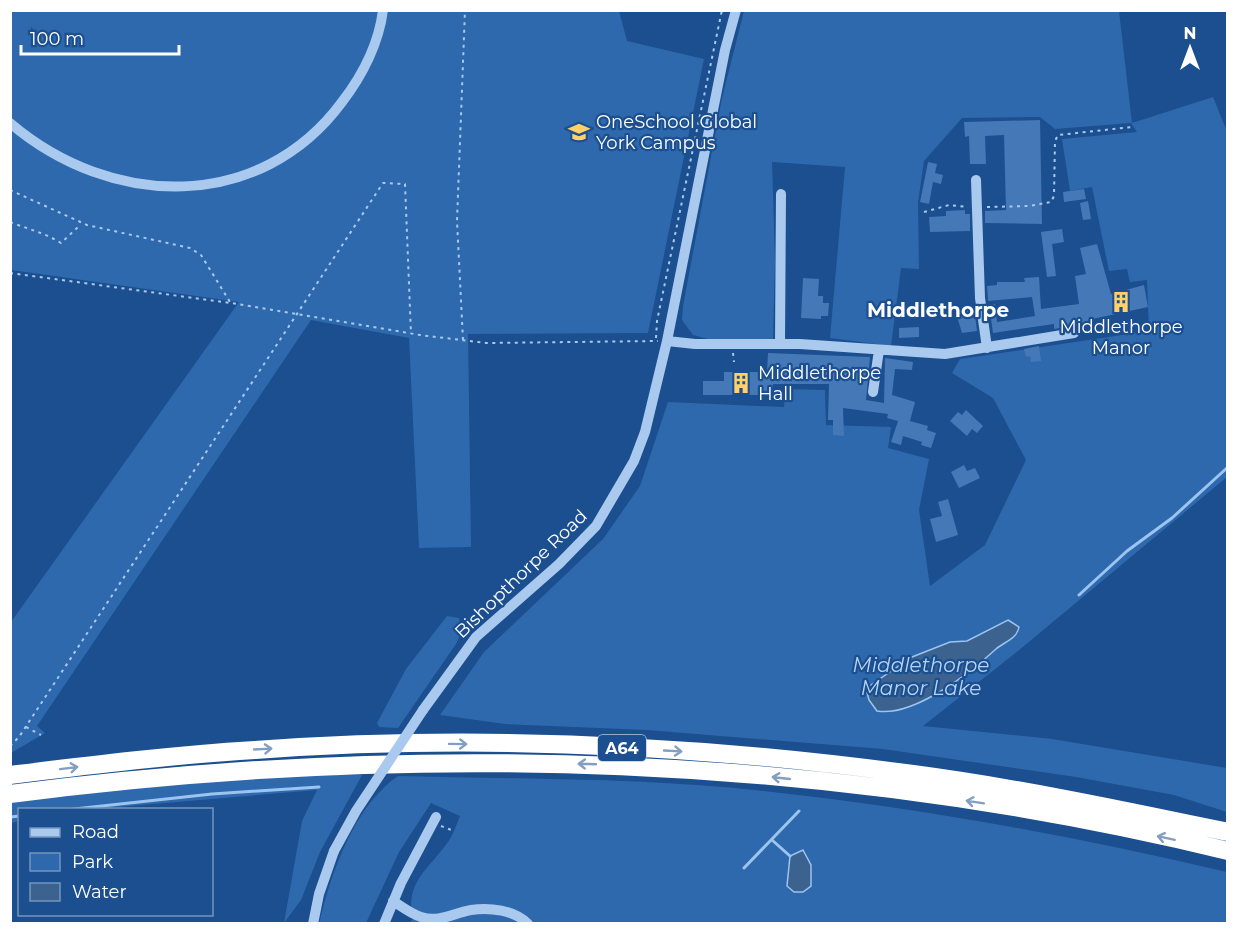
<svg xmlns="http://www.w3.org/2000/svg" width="1238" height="934" font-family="Montserrat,sans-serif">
<rect width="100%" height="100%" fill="#1b4f8f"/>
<path fill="#2e69ad" d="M11 11H619L627 41 704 59 648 333 468 334 471 547 419 548 409 338 311 320 37 726 45 733 11 753V622L239 302 11 270Z
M744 11H1119L1132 123 1213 97 1228 134 1227 477 1018 651 923 726 1052 739 1227 768V812L1174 795 1076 777 883 749 647 730 505 724 440 715 484 652 603 539 640 486 668 402 784 407 785 389 825 390 826 425 891 427 888 448 929 459 919 510 930 586 985 545 1026 460 993 398 952 373 960 359 1149 331 1147 280 1130 282 1127 269 1109 271 1092 187 1070 191 1062 139 1137 132 1131 123 1055 129 1040 117 962 118 924 161 918 202 919 269 901 268 891 346 830 338 845 167 772 162 775 260 773 339H708L693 335 682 320 683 306 722 98Z
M447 616 459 618 462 631 456 644 398 728 379 727 377 723 406 669Z
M329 774 362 775 320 852 301 900 284 923 302 821 317 790 94 809 20 810 19 821 11 823V803C116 786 222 779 329 774Z
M398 776C520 779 643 778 764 791 920 808 1075 836 1227 872V923H409L413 919C405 884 426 871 445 846 452 838 456 826 460 816L431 803 399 852 366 923 319 924C331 873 354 806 398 776Z"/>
<path fill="#3c6290" stroke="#9cc4f0" stroke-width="1.5" d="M1008 620 1019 627C1017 639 1004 642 996 649 970 673 914 717 877 711L869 700 867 692 871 685 912 657 950 642 967 641Z
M803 850 811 865V886L803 892H794L787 886 790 856Z"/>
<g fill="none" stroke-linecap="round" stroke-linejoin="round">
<path stroke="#9cc4f0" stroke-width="3" d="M1079 595 1127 551 1172 518 1228 467
M65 810 212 794 319 787
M10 817 20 816
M772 840 790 856
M744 868 799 811"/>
</g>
<path fill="#4478b7" d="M1040 120 1042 224 985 223V211L1006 210 1004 135 985 136 986 164H970L969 136 965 137 964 122Z
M928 162 937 164 935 173 943 175 941 184 933 182 929 204 920 202Z
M1084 189 1086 199 1064 202 1063 192Z
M1088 201 1091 219 1083 220 1080 203Z
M965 210V214H970V231L930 232 929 217 946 216V211Z
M1062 229 1064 242 1052 244 1056 276 1047 277 1041 232Z
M1097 244 1111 294 1144 285 1148 307 1088 320 1089 323 1054 329V324L993 333 989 305 995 304 997 322 1035 316 1032 297 988 301 987 286 997 285V282H1025L1024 278 1039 277 1041 309 1079 304 1075 276 1086 274 1080 248Z
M803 278 819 279 818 296H823V303H829L828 316H821V319L801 318Z
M974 307 977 331 962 333 955 310Z
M919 327V337L899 338V328Z
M1039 346 1041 361 1031 362 1030 356 1026 357 1024 349Z
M768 353 870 357 866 400 884 403 885 358 913 362 912 370 895 369 892 395 915 402 910 421 928 426 927 430 936 433 931 448 921 445 922 442 903 436 901 445 891 442 898 421 887 418 888 414 843 408 844 436 833 435V420H828L829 384H773V395H703V381H724V372H767Z
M966 410 983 426 977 433 972 429 967 436 950 421 958 412 962 415Z
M964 465 967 471 975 468 980 478 959 488 951 472Z
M948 499 958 535 936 542 930 519 942 516 938 502Z"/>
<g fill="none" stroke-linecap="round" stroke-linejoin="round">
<path stroke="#a9c9ee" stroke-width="2" stroke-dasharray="3 4.5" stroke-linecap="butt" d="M10 190 87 225 190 248 201 255 230 302
M987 207 1029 206 1051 202 1054 196 1055 141 1058 135 1132 127
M924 212 949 205 968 207
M10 222C28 229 45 233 61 243L78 227
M10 273 238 304 420 335 486 343 658 341
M656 338 657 321 722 10
M463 340 457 221 465 10
M733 353 734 362
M26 727 41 735
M10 746 19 737 383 183 405 184 411 334
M441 826 454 831"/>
<path stroke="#a9c9ee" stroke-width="10" d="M10 123C111 209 260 213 342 102 362 76 379 43 383 10
M976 180 980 298 987 348
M667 341 695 344H800L945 354 1074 333
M780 344 781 194
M873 392 879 350
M423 710 476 637 559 564 596 526 634 461 645 432 667 341 725 50 736 10
M393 901C402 907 411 914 421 917 439 923 454 913 471 910 489 907 515 910 528 924
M313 924 319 894 334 851
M384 924 401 883 436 817"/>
<path stroke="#fff" stroke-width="18" d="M10 775C92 765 173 755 255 750 473 734 697 745 913 774 1019 788 1123 810 1228 832
M10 794C415 741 830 754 1228 851"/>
<path stroke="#a9c9ee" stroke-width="10" d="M334 851 356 811 423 710"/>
</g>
<defs><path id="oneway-shaft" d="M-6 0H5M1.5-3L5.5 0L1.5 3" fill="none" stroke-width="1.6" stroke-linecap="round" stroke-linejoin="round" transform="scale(1.5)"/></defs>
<g stroke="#829ec1">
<use href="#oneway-shaft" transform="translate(458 744) rotate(1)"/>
<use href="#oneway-shaft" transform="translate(263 749) rotate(-3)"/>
<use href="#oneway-shaft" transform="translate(673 751) rotate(3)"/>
<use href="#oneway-shaft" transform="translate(587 764) rotate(-178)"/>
<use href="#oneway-shaft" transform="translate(69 768) rotate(-7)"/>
<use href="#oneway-shaft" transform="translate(781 778) rotate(-174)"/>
<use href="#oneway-shaft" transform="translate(975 802) rotate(-171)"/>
<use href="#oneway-shaft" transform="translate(1166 838) rotate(-168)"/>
</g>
<defs>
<symbol id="school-bare" viewBox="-9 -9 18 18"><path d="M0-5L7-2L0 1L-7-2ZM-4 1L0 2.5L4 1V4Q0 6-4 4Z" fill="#ffd166" stroke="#1b4f8f" stroke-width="2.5" paint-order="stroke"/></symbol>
<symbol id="building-bare" viewBox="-9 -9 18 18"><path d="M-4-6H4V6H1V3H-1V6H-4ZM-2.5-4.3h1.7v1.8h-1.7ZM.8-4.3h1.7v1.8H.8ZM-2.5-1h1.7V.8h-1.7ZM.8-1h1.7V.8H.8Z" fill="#ffd166" stroke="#1b4f8f" stroke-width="2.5" paint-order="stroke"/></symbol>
</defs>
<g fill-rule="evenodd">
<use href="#school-bare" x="564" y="117" width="30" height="30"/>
<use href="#building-bare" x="1106" y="287" width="30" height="30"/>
<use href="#building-bare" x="726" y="368" width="30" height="30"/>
</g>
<g text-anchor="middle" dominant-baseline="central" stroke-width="4.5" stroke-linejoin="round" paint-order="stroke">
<rect fill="#1b4f8f" stroke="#bbcadd" stroke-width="1.5" x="598" y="735" width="48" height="26" rx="4.5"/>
<g font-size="16" font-weight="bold" fill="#fff">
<text x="622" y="748">A64</text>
</g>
<g font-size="18" fill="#fff" stroke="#1b4f8f" text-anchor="start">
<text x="596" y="122">OneSchool Global<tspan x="596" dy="21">York Campus</tspan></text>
<text x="1121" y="327" text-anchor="middle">Middlethorpe<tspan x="1121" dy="21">Manor</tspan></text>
<text x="758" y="373">Middlethorpe<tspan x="758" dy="21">Hall</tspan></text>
</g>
<g font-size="18" fill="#fff" stroke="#1b4f8f">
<text transform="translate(521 574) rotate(-44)">Bishopthorpe Road</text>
</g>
<g font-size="20" font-weight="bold" fill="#fff" stroke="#1b4f8f">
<text x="938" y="310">Middlethorpe</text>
</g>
<g font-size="20" font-style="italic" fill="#b5d3f5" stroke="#1b4f8f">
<text x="921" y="665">Middlethorpe<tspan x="921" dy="23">Manor Lake</tspan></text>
</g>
</g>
<rect width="1238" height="934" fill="none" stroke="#ffffff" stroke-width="24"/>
<rect x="18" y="808" width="195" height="108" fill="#1b4f8f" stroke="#7695bc" stroke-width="1.5"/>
<rect x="30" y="828" width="30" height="9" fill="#a9c9ee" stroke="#7695bc" stroke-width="1.5"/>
<text x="72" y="838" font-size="18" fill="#ffffff">Road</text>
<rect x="30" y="853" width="30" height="18" fill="#2e69ad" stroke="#7695bc" stroke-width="1.5"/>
<text x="72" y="868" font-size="18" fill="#ffffff">Park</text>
<rect x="30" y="883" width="30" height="18" fill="#3c6290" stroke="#7695bc" stroke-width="1.5"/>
<text x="72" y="898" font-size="18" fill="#ffffff">Water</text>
<g transform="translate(1190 48)" stroke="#1b4f8f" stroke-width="4.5" paint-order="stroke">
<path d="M0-4.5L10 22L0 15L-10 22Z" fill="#ffffff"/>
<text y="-9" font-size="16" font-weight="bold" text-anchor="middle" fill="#ffffff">N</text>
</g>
<path d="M21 45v9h158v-9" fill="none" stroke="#ffffff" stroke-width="3"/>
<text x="30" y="45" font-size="18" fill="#ffffff" stroke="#1b4f8f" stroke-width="4.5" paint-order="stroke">100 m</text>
</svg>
